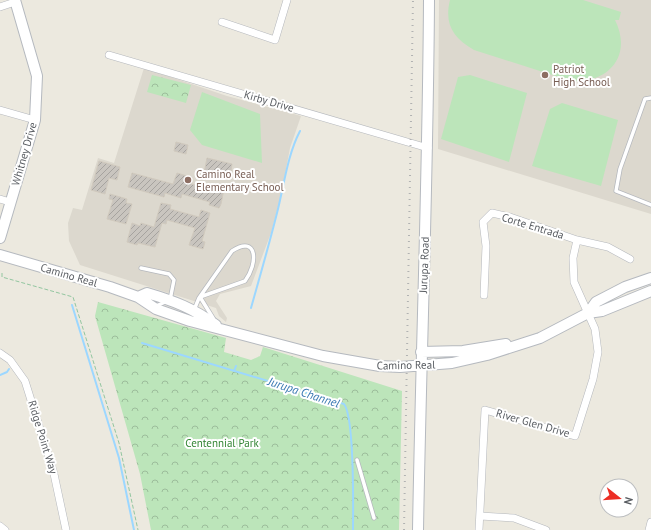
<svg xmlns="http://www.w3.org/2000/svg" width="651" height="530" font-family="'PT Sans',sans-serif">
<defs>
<pattern id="forest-crowns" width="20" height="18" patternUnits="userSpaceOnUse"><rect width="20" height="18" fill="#bce5ba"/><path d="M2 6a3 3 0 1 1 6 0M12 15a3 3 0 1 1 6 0" fill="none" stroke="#9cbd9b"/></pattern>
<pattern id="building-hatch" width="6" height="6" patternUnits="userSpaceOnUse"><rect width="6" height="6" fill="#c9c5bf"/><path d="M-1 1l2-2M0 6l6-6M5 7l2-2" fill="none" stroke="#a6a39f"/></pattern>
</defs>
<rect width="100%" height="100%" fill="#ece9df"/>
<path fill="#dcd8ce" d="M439 0H651V214L438 149Z
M144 68 227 96 301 116 290 148 281 196 271 233 251 286 220 294 216 301 227 318 226 322 219 316 216 308 80 265 69 241 68 223 73 208 82 210 98 158 114 163Z"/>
<path fill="#bce5ba" d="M450 0H583L621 12 619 20H615C633 56 608 84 571 81L474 50C453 38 444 24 450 0Z
M470 75 527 93 509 162 441 139 458 77Z
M202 92 260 114 262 163 202 145 190 130Z
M562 103 618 120 601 186 532 166 550 109Z"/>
<path fill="url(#forest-crowns)" d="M152 75 191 85 186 103 147 92Z
M98 302 226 338 224 352 251 360 260 356 263 347 402 391 399 530H151L140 474 95 316Z"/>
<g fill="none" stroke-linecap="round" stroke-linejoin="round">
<path stroke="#9cd7ff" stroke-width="2" d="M72 305 119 458 134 530
M251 308C260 276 269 245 277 213 284 186 287 156 300 131
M142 343 344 404C355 418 353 508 353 530
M234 371 236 366
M0 375 7 372 9 369"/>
</g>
<path fill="url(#building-hatch)" stroke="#d1cabe" d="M176 142 188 145 186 154 174 151Z
M207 158 232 164 231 171H227L225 178 204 173Z
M99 161 120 167 117 180 109 178 105 194 91 190Z
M132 173 173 184 177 173 187 176 185 182 213 190 214 187 224 189 221 204 219 208 209 205 210 202 182 194 181 198 165 193 164 197 128 187Z
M110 194 127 199 126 203 132 204 126 224 107 219 113 200 109 199Z
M161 203 171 205 170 209 199 217 201 210 210 213 202 241 205 242 203 249 189 245 195 228 167 220 166 224 162 223 155 247 138 243 137 245 127 242 132 223 140 226 141 223 154 227Z"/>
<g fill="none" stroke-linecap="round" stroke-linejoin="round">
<defs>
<path id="lane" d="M651 98 645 99 620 169 616 191 651 205
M141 268 169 274 174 280 170 300 156 306
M200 297 213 318
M194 310 199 298 232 251C258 234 258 264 245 281L200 297
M357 460 374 518"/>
<path id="street" d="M0 7 15 2
M222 22 275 40 287 0
M109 55 428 148
M0 110 35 120
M0 199 10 202
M484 295 486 246 483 222 492 213 510 217 577 240 608 247 630 259
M0 353 10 360 25 381 54 474 66 530
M480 516 514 518 546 530
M0 526 5 530
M479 530 485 410 575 436 593 379 598 352 595 329 574 282 573 258 577 240
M649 530 651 522"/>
<path id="secondary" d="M0 238 35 120 37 76 15 0
M0 255 110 287 138 297 156 309 190 321 323 356 380 366 400 367 452 363 487 355 540 338 588 313 602 311 651 291
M138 297 147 293C174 301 193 308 216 325
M588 313 596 302 625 287 651 278
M421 352 463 351 506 344
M418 530C421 353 428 177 429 0"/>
</defs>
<use href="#lane" stroke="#b5b8bd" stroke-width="5"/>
<use href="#street" stroke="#b5b8bd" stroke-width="8"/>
<use href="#secondary" stroke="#b5b9bf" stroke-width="12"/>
<path stroke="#93c6a0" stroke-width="1" stroke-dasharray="4 2" stroke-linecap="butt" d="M2 273V277L73 297 119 443 138 530"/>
<use href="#lane" stroke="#fff" stroke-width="3.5"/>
<use href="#street" stroke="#fff" stroke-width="7"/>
<use href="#secondary" stroke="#fff" stroke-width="10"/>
<path stroke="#b1b2b2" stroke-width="2" stroke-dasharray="1 5" stroke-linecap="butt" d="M404 530 413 0"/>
</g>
<g fill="#8d6e63" stroke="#fff" stroke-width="1.5">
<circle cx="545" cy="75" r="4"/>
<circle cx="188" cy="180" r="4"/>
</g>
<g text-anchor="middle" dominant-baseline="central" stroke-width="4" stroke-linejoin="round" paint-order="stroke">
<g font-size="11" fill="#785e54" stroke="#fff" text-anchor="start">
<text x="553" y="69">Patriot<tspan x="553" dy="13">High School</tspan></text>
<text x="196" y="174">Camino Real<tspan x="196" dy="13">Elementary School</tspan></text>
</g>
<g font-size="11" fill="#585c61" stroke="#fff">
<text transform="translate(269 101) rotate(16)">Kirby Drive</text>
<text transform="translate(24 154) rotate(-74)">Whitney Drive</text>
<text transform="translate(533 226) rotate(17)">Corte Entrada</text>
<text transform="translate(424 265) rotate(-88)">Jurupa Road</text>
<text transform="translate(69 275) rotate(16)">Camino Real</text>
<text transform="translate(406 365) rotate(-1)">Camino Real</text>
<text transform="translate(533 423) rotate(16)">River Glen Drive</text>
<text transform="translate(43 437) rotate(73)">Ridge Point Way</text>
</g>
<g font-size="11" fill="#338534" stroke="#fff">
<text x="222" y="443">Centennial Park</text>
</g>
<g font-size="12" font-style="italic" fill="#3978b2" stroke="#fff">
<text transform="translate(304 392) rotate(18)">Jurupa Channel</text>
</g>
</g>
<g transform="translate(619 498) rotate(107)"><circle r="19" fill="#ffffff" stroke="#bcbec0"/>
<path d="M0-3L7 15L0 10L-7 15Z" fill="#ec2e25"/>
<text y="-6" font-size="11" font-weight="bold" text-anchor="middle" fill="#585c61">N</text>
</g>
</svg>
